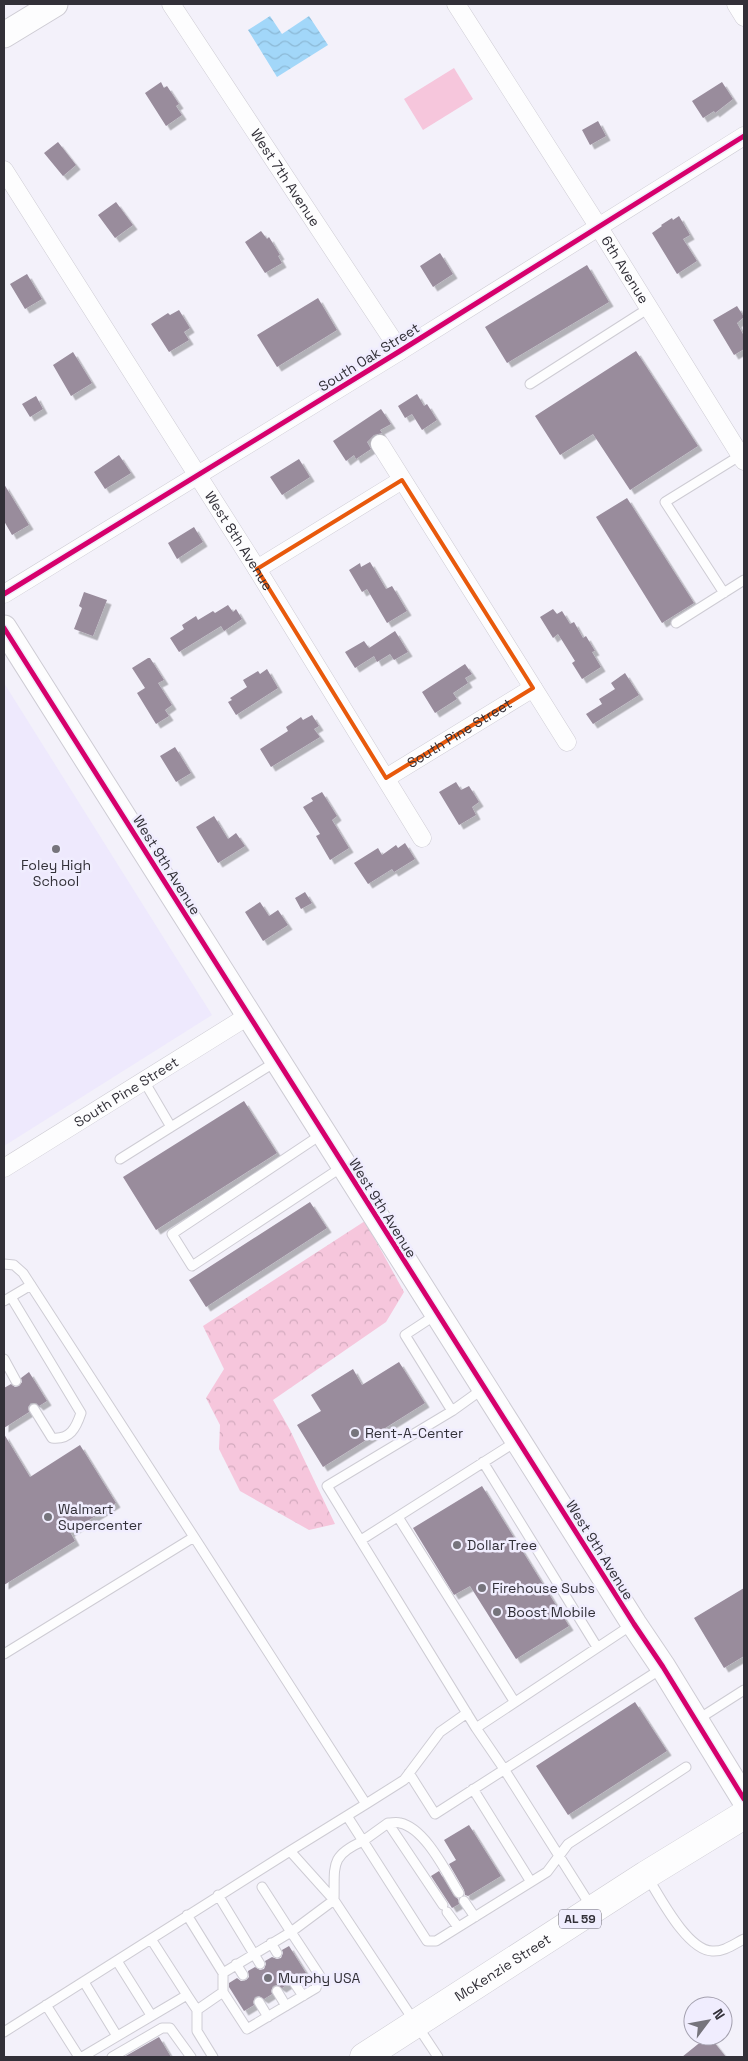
<svg xmlns="http://www.w3.org/2000/svg" width="748" height="2061" font-family="'Space Grotesk',sans-serif">
<defs>
<pattern id="forest-crowns" width="20" height="18" patternUnits="userSpaceOnUse" patternTransform="scale(1.25)"><rect width="20" height="18" fill="#f6c6dc"/><path d="M2 6a3 3 0 1 1 6 0M12 15a3 3 0 1 1 6 0" fill="none" stroke="#d3aabe"/></pattern>
<pattern id="water-waves" width="16" height="10" patternUnits="userSpaceOnUse" patternTransform="scale(1.25)"><rect width="16" height="10" fill="#a2d7f9"/><path d="M0 5q4-4 8 0t8 0" fill="none" stroke="#8cb9d6"/></pattern>
<filter id="shadow"><feDropShadow dx="4.5" dy="4.5" stdDeviation="0" flood-color="#0004"/></filter>
</defs>
<rect width="100%" height="100%" fill="#f3f1fa"/>
<path fill="#eee9fd" d="M4 683 212 1015 4 1146Z"/>
<path fill="#f6c6dc" d="M454 68 473 99 423 130 404 99Z"/>
<path fill="url(#forest-crowns)" d="M365 1221 404 1292 386 1322 273 1400 290 1430 335 1524 309 1530 240 1491 219 1449 220 1425 206 1398 224 1369 203 1326Z"/>
<path fill="url(#water-waves)" d="M270 16 282 34 309 16 328 45 277 77 248 30Z"/>
<path fill="#998c9c" filter="url(#shadow)" d="M161 82 164 88 167 86 179 104 176 106 182 115 166 126 145 93Z
M722 82 733 99 715 113 714 111 703 118 692 101Z
M598 121 606 136 590 145 582 130Z
M58 142 76 165 63 176 44 153Z
M116 202 133 225 115 238 98 215Z
M679 216 690 235 683 239 697 261 677 274 652 233 662 226 661 225 672 218 673 220Z
M261 231 267 239 269 237 280 255 278 256 282 263 265 273 245 242Z
M440 253 453 274 433 287 420 266Z
M587 265 609 302 507 363 485 327Z
M27 274 42 299 25 309 10 284Z
M318 298 337 330 277 367 257 335Z
M737 306 744 317 737 323 744 336V349L734 355 713 320Z
M179 310 190 328 184 332 189 340 169 352 151 324 168 313 170 315Z
M636 351 698 446 630 490 593 434 560 455 535 416Z
M73 352 92 383 71 396 53 365Z
M417 394 424 406 427 404 437 420 422 430 412 414 405 418 398 406Z
M36 396 43 409 30 417 22 404Z
M381 409 391 424 380 430 382 433 374 435 367 442 371 449 356 459 354 455 346 461 333 441Z
M119 455 131 473 105 489 94 472Z
M299 459 310 477 282 495 270 477Z
M4 484 29 525 12 535 4 521Z
M627 498 694 603 662 623 596 517Z
M194 527 203 542 177 559 168 543Z
M370 562 386 589 392 586 407 611 387 623 367 589 362 592 349 570 360 563 361 567Z
M84 592 107 600 93 636 74 629 82 608 79 606Z
M228 605 233 612 236 609 242 619 224 631 221 626 179 652 170 638 184 629 182 625 196 616 198 620 213 611 215 613Z
M553 609 557 614 562 611 570 624 574 622 583 638 586 636 595 651 592 652 601 667 582 679 572 663 575 661 558 634 553 638 540 617Z
M395 631 408 652 394 660 390 654 377 662 374 656 355 668 345 652 364 641 369 648Z
M148 658H150L164 680 158 683 172 705 165 710 169 716 156 724 137 693 145 688 132 668Z
M465 664 472 674 465 678 468 683 453 693 457 699 435 713 422 692Z
M267 669 278 688 236 715 228 702 232 700 230 698 247 687 243 680 258 671 260 674Z
M625 673 639 695 593 724 586 714 602 704 599 699 615 689 611 683Z
M312 715 319 726 314 729 320 737 271 767 260 749 288 731 286 727 301 717 303 720Z
M175 747 191 773 176 782 160 756Z
M456 782 461 790 469 786 479 802 472 807 476 815 459 825 439 792Z
M322 792 337 816 332 820 349 848 330 860 316 836 320 834 303 807 313 801 311 798Z
M214 816 228 839 236 833 245 846 218 863 196 827Z
M405 843 415 859 394 872 392 869 368 884 354 863 378 848 382 855 396 845 398 848Z
M305 892 312 903 301 909 295 898Z
M260 902 269 916 278 910 288 925 263 941 245 912Z
M244 1101 277 1153 156 1230 123 1177Z
M310 1202 327 1228 206 1307 189 1280Z
M399 1362 425 1403 323 1467 297 1425 321 1411 311 1395 353 1369 362 1385Z
M29 1372 47 1401 39 1406 36 1403H31L28 1407 29 1412 4 1428V1388L11 1384 15 1387 19 1386 22 1382 21 1378Z
M4 1434 30 1477 80 1445 116 1503 70 1532 75 1541 4 1585Z
M482 1486 569 1626 516 1659 470 1586 454 1595 413 1528Z
M744 1588V1656L724 1668 694 1618Z
M635 1702 667 1751 568 1815 536 1766Z
M469 1825 501 1876 468 1896 465 1895 464 1890 449 1864 456 1860 444 1840Z
M439 1871 454 1896 458 1899 459 1904 452 1908 431 1876Z
M289 1946 306 1973 298 1978 295 1975 290 1976 287 1979 288 1984 282 1988 277 1985 273 1986 271 1991 272 1994 264 1999 259 1996 255 1997 253 2002 254 2005 244 2011 229 1987V1983L237 1978 241 1981 246 1980 249 1977 248 1971 255 1967 260 1970 264 1969 266 1964 265 1961 272 1957 277 1959 281 1958 283 1953 282 1950Z
M709 2036 726 2057H682L708 2036Z
M159 2037 171 2057H124Z"/>
<g fill="none" stroke-linecap="round" stroke-linejoin="round">
<defs>
<path id="lane" d="M530 384 649 308
M724 593 665 502 741 455
M676 623 744 580
M144 1081 171 1127 277 1061
M322 1134 172 1234 192 1266 342 1167
M120 1159 171 1127
M4 1264 14 1265 23 1273 194 1537
M11 1297 81 1413C76 1428 70 1440 52 1438L34 1409
M4 1301 31 1285
M437 1314 405 1335 452 1411
M4 1359 16 1381
M483 1462 597 1647
M398 1517 514 1701
M361 1540 517 1441
M4 1654 194 1537 366 1804 290 1851 334 1900 438 2057
M697 1720 744 1690
M476 1728 327 1486 452 1411 484 1388
M409 1773 435 1814 661 1669
M473 1789 531 1882
M366 1804 404 1780 440 1732 467 1713
M347 1816 363 1841 388 1823 443 1905
M388 1823C392 1823 397 1822 400 1823 425 1828 446 1872 459 1893
M648 1878C660 1897 687 1950 712 1951 724 1952 734 1944 744 1939
M262 1887 291 1932 334 1900C335 1866 329 1856 363 1841L427 1941H436L547 1872 568 1844 686 1767
M218 1895 260 1964
M464 1901 475 1917
M592 1908 504 1769 476 1728 633 1624
M447 1912 458 1927
M187 1915 223 1973
M151 1939 187 1995
M271 1943 277 1953
M117 1961 151 2015
M236 1964 243 1975
M293 1981 303 1996
M84 1982 117 2036
M277 1991 286 2006
M259 2002 268 2017
M46 2005 79 2057
M197 2010 223 1992V1973L291 1932 320 1976 316 1988 247 2029 223 1992
M4 2032 290 1851
M82 2057 187 1995 197 2010V2031L213 2057
M112 2057 162 2028H170L191 2057"/>
<g id="street">
<path id="s1" d="M171 4 400 351"/>
<path id="s2" d="M456 4 598 226 744 461"/>
<path d="M736 4 744 17"/>
<path id="s3" d="M4 170 257 569 422 838"/>
<path d="M380 444 567 742"/>
<path d="M257 569 402 480"/>
<path d="M4 594 400 351 744 136"/>
<path id="s4" d="M386 778 533 688"/>
<path id="s5" d="M4 1168 248 1016"/>
</g>
<path id="secondary" d="M4 35 55 4
M4 628 634 1624 663 1667 744 1799"/>
<g id="primary">
<path id="s6" d="M364 2057 646 1875 744 1815"/>
</g>
</defs>
<use href="#lane" stroke="#ceccd4" stroke-width="11"/>
<use href="#street" stroke="#ceccd4" stroke-width="19"/>
<use href="#secondary" stroke="#ceccd4" stroke-width="27"/>
<use href="#primary" stroke="#ceccd4" stroke-width="29"/>
<use href="#lane" stroke="#fdfdfe" stroke-width="9"/>
<use href="#street" stroke="#fdfdfe" stroke-width="18"/>
<use href="#secondary" stroke="#fdfdfe" stroke-width="25"/>
<use href="#primary" stroke="#fdfdfe" stroke-width="28"/>
<defs>
<path id="cycleway" d="M4 594 400 351 744 136
M4 628 634 1624 663 1667 744 1799"/>
</defs>
<use href="#cycleway" stroke="#f0edfe" stroke-width="8"/>
<use href="#cycleway" stroke="#d6006c" stroke-width="5"/>
</g>
<path fill="none" stroke="#e8590c" stroke-width="4" stroke-linejoin="round" d="M402 480 533 688 386 778 257 569Z"/>
<g fill="#76747c" stroke="#f0edfe" stroke-width="2">
<circle cx="56" cy="849" r="5"/>
<circle cx="355" cy="1433" r="5"/>
<circle cx="48" cy="1517" r="5"/>
<circle cx="457" cy="1545" r="5"/>
<circle cx="482" cy="1588" r="5"/>
<circle cx="497" cy="1612" r="5"/>
<circle cx="268" cy="1978" r="5"/>
</g>
<g text-anchor="middle" dominant-baseline="central" stroke-width="5" stroke-linejoin="round" paint-order="stroke">
<rect fill="#f0edfe" stroke="#6b6973" stroke-width="1" x="559" y="1909.5" width="42" height="19" rx="4"/>
<g font-size="12" font-weight="bold" fill="#323038">
<text x="580" y="1919">AL 59</text>
</g>
<g font-size="14" fill="#323038" stroke="#f0edfe">
<text stroke="none"><textPath href="#s1" startOffset="208">West 7th Avenue</textPath></text>
<text stroke="none"><textPath href="#s2" startOffset="315">6th Avenue</textPath></text>
<text transform="translate(369 357) rotate(-32)">South Oak Street</text>
<text stroke="none"><textPath href="#s3" startOffset="439">West 8th Avenue</textPath></text>
<text stroke="none"><textPath href="#s4" startOffset="86">South Pine Street</textPath></text>
<text transform="translate(167 865) rotate(58)">West 9th Avenue</text>
<text stroke="none"><textPath href="#s5" startOffset="144">South Pine Street</textPath></text>
<text transform="translate(383 1208) rotate(58)">West 9th Avenue</text>
<text transform="translate(600 1550) rotate(58)">West 9th Avenue</text>
<text stroke="none"><textPath href="#s6" startOffset="165">McKenzie Street</textPath></text>
</g>
<g font-size="14" fill="#323038" stroke="#f0edfe" text-anchor="start">
<text x="56" y="865" text-anchor="middle">Foley High<tspan x="56" dy="16">School</tspan></text>
<text x="365" y="1433">Rent-A-Center</text>
<text x="58" y="1509">Walmart<tspan x="58" dy="16">Supercenter</tspan></text>
<text x="467" y="1545">Dollar Tree</text>
<text x="492" y="1588">Firehouse Subs</text>
<text x="507" y="1612">Boost Mobile</text>
<text x="278" y="1978">Murphy USA</text>
</g>
</g>
<rect width="748" height="2061" fill="none" stroke="#323038" stroke-width="10"/>
<g transform="translate(708 2021) rotate(58)"><circle r="24" fill="#f0edfe" stroke="#a4a1af"/>
<path d="M0-4L9 19L0 12L-9 19Z" fill="#76747c"/>
<text y="-8" font-size="14" font-weight="bold" text-anchor="middle" fill="#323038">N</text>
</g>
</svg>
